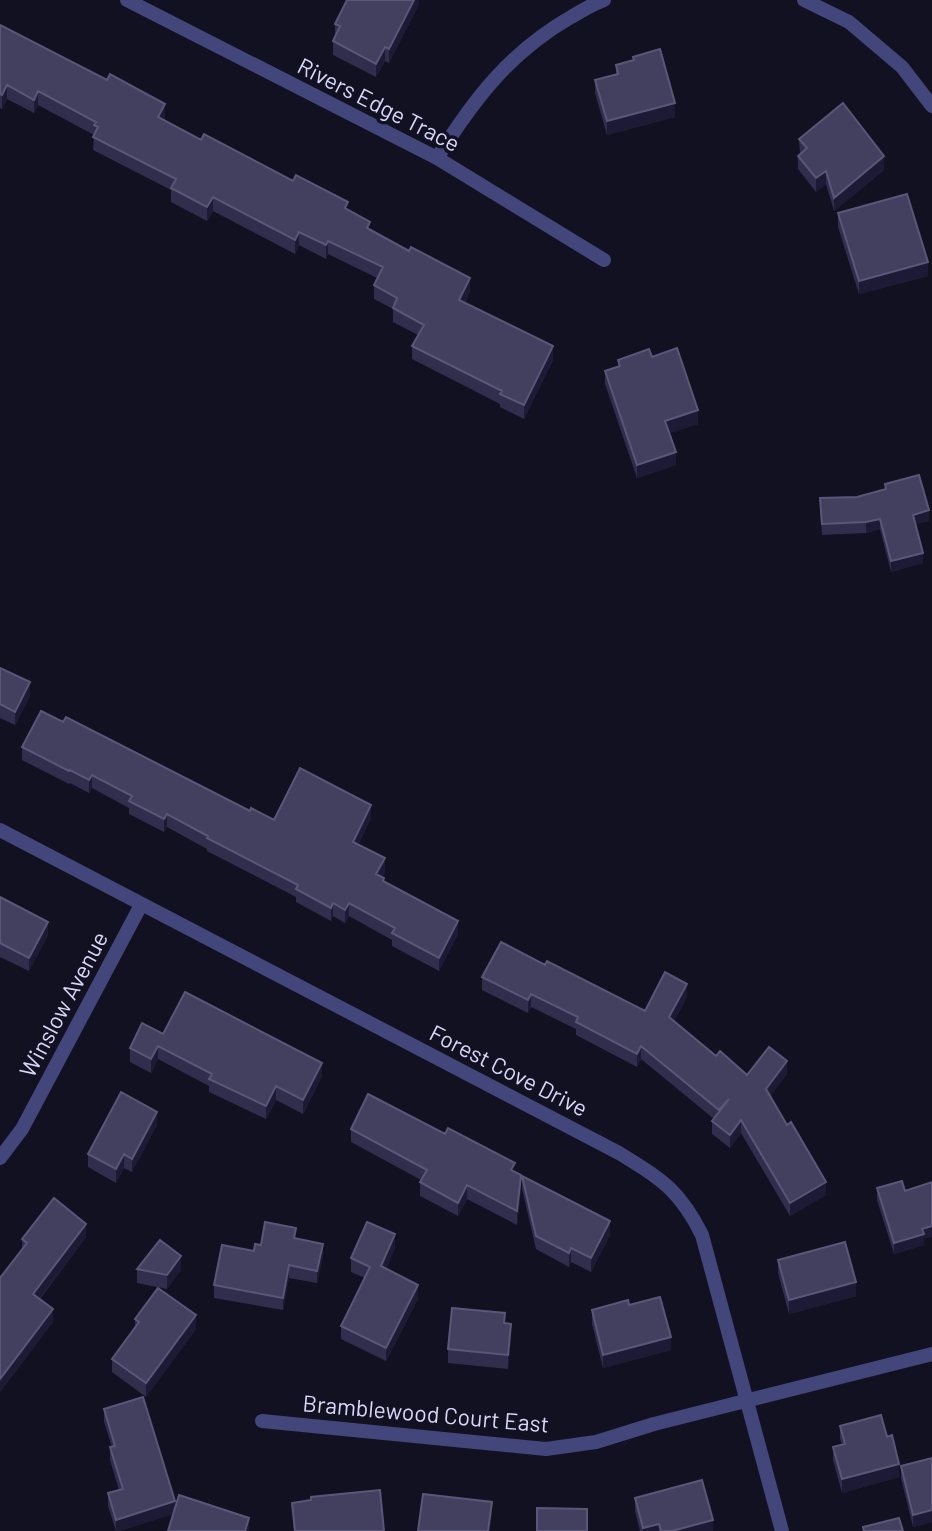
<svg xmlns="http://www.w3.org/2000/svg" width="932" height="1531" font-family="Barlow,sans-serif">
<rect width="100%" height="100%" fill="#121122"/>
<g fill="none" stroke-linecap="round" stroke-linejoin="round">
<path stroke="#43467a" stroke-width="14" d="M127 0 437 158 604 260
M804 0 849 22 902 67 932 106
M437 158C474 99 510 52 571 17 582 11 592 4 604 0
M0 830 619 1153C661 1179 679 1189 702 1235L782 1531
M0 1158 22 1129 141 905
M262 1421 546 1449 596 1442 654 1424 932 1354"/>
</g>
<path fill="#302d4d" d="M419 0V4L389 63 385 61 376 77 333 55V41L335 37V24Z
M0 25 165 117 164 120 201 140 348 210 370 230 470 291 465 303 553 360 524 419 500 407V404L412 359V346L418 335 393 322V309L374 299V285L377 278 328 254 326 259 299 245 295 254 213 211 207 221 171 202V190L93 150 94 135 38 105 34 113 7 99 2 109 0 108Z
M633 57 675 117 607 135 595 93V80L616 74V65L633 60Z
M799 139 884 170 834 211 826 184 816 192 798 169V156L800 154Z
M838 213 928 276 859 294 838 227Z
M652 357 698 424 669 433 676 465 637 478 605 384V371L618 367V360Z
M885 484 929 521 916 524 923 563 891 572 880 529 866 533 822 535 820 509 857 497 885 489Z
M0 668 30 696 15 725 0 718Z
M63 722 250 811 274 820 371 818 358 845 385 872 382 877 384 881 458 934 439 971 392 946V940L349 916 345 923 333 916 331 921 296 902V897L207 851V849L167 827 164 832 129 814V808L92 788 89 793 70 783 69 784 22 760V747Z
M0 897 48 935 29 971 0 957Z
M545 965 645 1011 687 997 674 1021 716 1056 747 1075 787 1074 770 1096 826 1195 790 1216 741 1133 730 1148 712 1134V1121L714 1119 641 1059 637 1067 576 1035V1029L531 1007 528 1013 482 990V977Z
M163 1034 322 1076 303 1114 276 1100 266 1119 209 1092V1086L158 1059 151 1073 130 1062V1048Z
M157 1125 132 1172 124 1168 116 1183 88 1167V1154Z
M351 1129 521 1189 517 1225 467 1199 458 1216 420 1196V1182L421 1180 351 1142Z
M522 1176 610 1235 591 1272 571 1262 569 1267 536 1249 522 1189Z
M877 1188 905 1191 924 1239V1245L894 1254 877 1200Z
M86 1237 40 1299 53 1322 0 1392 22 1250V1239Z
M296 1238 323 1256 317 1283 289 1278 283 1310 214 1298V1285L254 1251Z
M395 1248 386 1269 418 1299 386 1361 341 1339V1326L365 1278 351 1272V1258Z
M778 1260 856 1296 789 1314 778 1273Z
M137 1269 181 1270 167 1289 137 1283Z
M629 1305 671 1350 603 1368 592 1324V1310Z
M135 1319 196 1329 146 1397 112 1372V1359L135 1327Z
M511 1337 508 1369 448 1363V1349Z
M104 1409 175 1509 249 1531 173 1514 119 1531H116L108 1506V1493L119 1490 110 1460V1447H112L104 1422Z
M840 1426 899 1477 842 1493 833 1460V1447L842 1445 840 1439Z
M932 1458V1522L913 1527 901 1478V1466Z
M635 1498 713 1531H640L635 1511Z
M292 1503 384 1531H294Z"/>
<path fill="#1c1a34" d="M414 0H419V4L389 63V49Z
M385 47V61L376 77V64Z
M7 85V99L2 109V95Z
M38 91V105L34 113V100Z
M675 103V117L607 135V121Z
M165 104V117L158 130V117Z
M884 156V170L834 211V198Z
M826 171V184L816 192V178Z
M213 197V211L207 221V207Z
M299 232V245L295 254V240Z
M328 241V254L326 259V245Z
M928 262V276L859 294V281Z
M470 278V291L459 314V300Z
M553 346V360L524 419V405Z
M698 410V424L665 435V421Z
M676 452V465L637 478V465Z
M929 510V521L913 525V515Z
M880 519V529L866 533V522Z
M923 553V563L891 572V561Z
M30 682V696L15 725V712Z
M92 775V788L89 793V780Z
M371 805V818L353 855V842Z
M167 814V827L164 832V819Z
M385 858V872L376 887V874Z
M333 903V916L331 921V908Z
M349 903V916L345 923V910Z
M458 921V934L439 971V958Z
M48 922V935L29 971V958Z
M687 984V997L669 1030V1017Z
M531 994V1007L528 1013V1000Z
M158 1046V1059L151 1073V1059Z
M641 1046V1059L637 1067V1054Z
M787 1061V1074L766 1102V1089Z
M322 1063V1076L303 1114V1100Z
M276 1086V1100L266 1119V1106Z
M157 1112V1125L132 1172V1159Z
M741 1120V1133L730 1148V1135Z
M124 1154V1168L116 1183V1169Z
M521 1175V1189L517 1225V1211Z
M826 1182V1195L790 1216V1203Z
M467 1185V1199L458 1216V1203Z
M610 1221V1235L591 1272V1258Z
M86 1224V1237L33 1307V1294Z
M932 1226V1237L924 1239V1245L894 1254V1243L922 1229Z
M395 1234V1248L381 1280V1266Z
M323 1244V1256L317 1283V1271Z
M571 1248V1262L569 1267V1253Z
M181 1256V1270L167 1289V1275Z
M289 1265V1278L283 1310V1298Z
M856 1282V1296L789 1314V1300Z
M418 1285V1299L386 1361V1348Z
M53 1309V1322L0 1392V1379Z
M196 1315V1329L146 1397V1383Z
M511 1324V1337L508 1369V1355Z
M671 1337V1350L603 1368V1355Z
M899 1464V1477L842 1493V1479Z
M175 1501V1514L119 1531H116V1520Z
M492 1502V1515L490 1531H488Z
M932 1510V1522L913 1527V1515Z
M249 1518V1531H245Z
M713 1520V1531H672Z
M659 1524V1531H643V1528Z"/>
<path fill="#423f5f" stroke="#595778" stroke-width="2" d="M347 0H414L389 49 385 47 376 64 333 41 340 26 335 24Z
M0 25 107 80 110 74 165 104 158 117 201 140 204 134 293 181 296 175 348 202 345 208 370 222 367 228 409 251 411 247 470 278 459 300 553 346 524 405 500 394 502 391 412 346 424 325 393 308 397 298 374 285 383 267 328 241 326 245 299 232 295 240 213 197 207 207 171 188 176 179 93 137 98 127 94 125 96 122 38 91 34 100 7 85 2 95 0 94Z
M660 49 675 103 607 121 595 80 618 74 616 65 634 60 633 57Z
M843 103 884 156 834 198 826 171 816 178 798 156 807 148 799 139Z
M907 194 928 262 859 281 838 213Z
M677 348 698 410 665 421 676 452 637 465 605 371 620 366 618 360 649 349 652 357Z
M919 475 929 510 913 515 923 553 891 561 880 519 866 522 822 524 820 498 857 497 886 489 885 484Z
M0 668 30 682 15 712 0 704Z
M41 711 63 722 66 717 250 811 251 808 274 820 300 768 371 805 353 842 385 858 376 874 384 878 383 881 458 921 439 958 392 933 395 928 349 903 345 910 333 903 331 908 296 889 298 885 207 838 208 836 167 814 164 819 129 801 132 796 92 775 89 780 70 770 69 771 22 747Z
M0 897 48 922 29 958 0 943Z
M501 942 545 965 547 961 645 1011 665 972 687 984 669 1017 716 1056 720 1051 747 1075 769 1047 787 1061 766 1089 787 1125 791 1122 826 1182 790 1203 741 1120 730 1135 712 1121 729 1099 719 1110 641 1046 637 1054 576 1022 578 1017 531 994 528 1000 482 977Z
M185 992 322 1063 303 1100 276 1086 266 1106 209 1079 212 1074 158 1046 151 1059 130 1048 142 1023 163 1034Z
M121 1092 157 1112 132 1159 124 1154 116 1169 88 1154Z
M368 1094 445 1134 448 1128 515 1163 511 1170 521 1175 517 1211 467 1185 458 1203 420 1182 427 1170 351 1129Z
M522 1176 610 1221 591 1258 571 1248 569 1253 536 1236Z
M902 1181 905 1191 932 1182V1226L922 1229 924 1234 894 1243 877 1188Z
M54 1198 86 1224 33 1294 53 1309 0 1379V1278L27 1243 22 1239Z
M265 1222 296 1228 294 1238 323 1244 317 1271 289 1265 283 1298 214 1285 222 1245 254 1251 255 1244 261 1245Z
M367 1222 395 1234 381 1266 418 1285 386 1348 341 1326 370 1267 351 1258Z
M160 1240 181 1256 167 1275 137 1269Z
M845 1242 856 1282 789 1300 778 1260Z
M158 1288 196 1315 146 1383 112 1359 139 1322 135 1319Z
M660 1297 671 1337 603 1355 592 1310 628 1300 629 1305Z
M452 1308 505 1313 504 1323 511 1324 508 1355 448 1349Z
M143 1397 175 1501 116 1520 108 1493 123 1489 110 1447 115 1446 104 1409Z
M881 1415 887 1437 892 1435 899 1464 842 1479 833 1447 845 1444 840 1426Z
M932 1458V1510L913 1515 901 1466Z
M702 1480 713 1520 672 1531H661L659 1524 643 1528 635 1498Z
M380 1490 384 1531H295L292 1503 311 1500V1497Z
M423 1494 492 1502 488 1531H418Z
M179 1495 249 1518 245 1531H168Z
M537 1508 587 1509V1531H537Z
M899 1518 903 1531H864L863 1527Z"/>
<g text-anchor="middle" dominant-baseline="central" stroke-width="7" stroke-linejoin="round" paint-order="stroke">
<g font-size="23" fill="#d8d7f9" stroke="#121122">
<text transform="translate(379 104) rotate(27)">Rivers Edge Trace</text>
<text transform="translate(63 1004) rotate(-62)">Winslow Avenue</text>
<text transform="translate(509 1070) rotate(27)">Forest Cove Drive</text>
<text transform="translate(426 1413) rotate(5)">Bramblewood Court East</text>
</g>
</g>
</svg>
